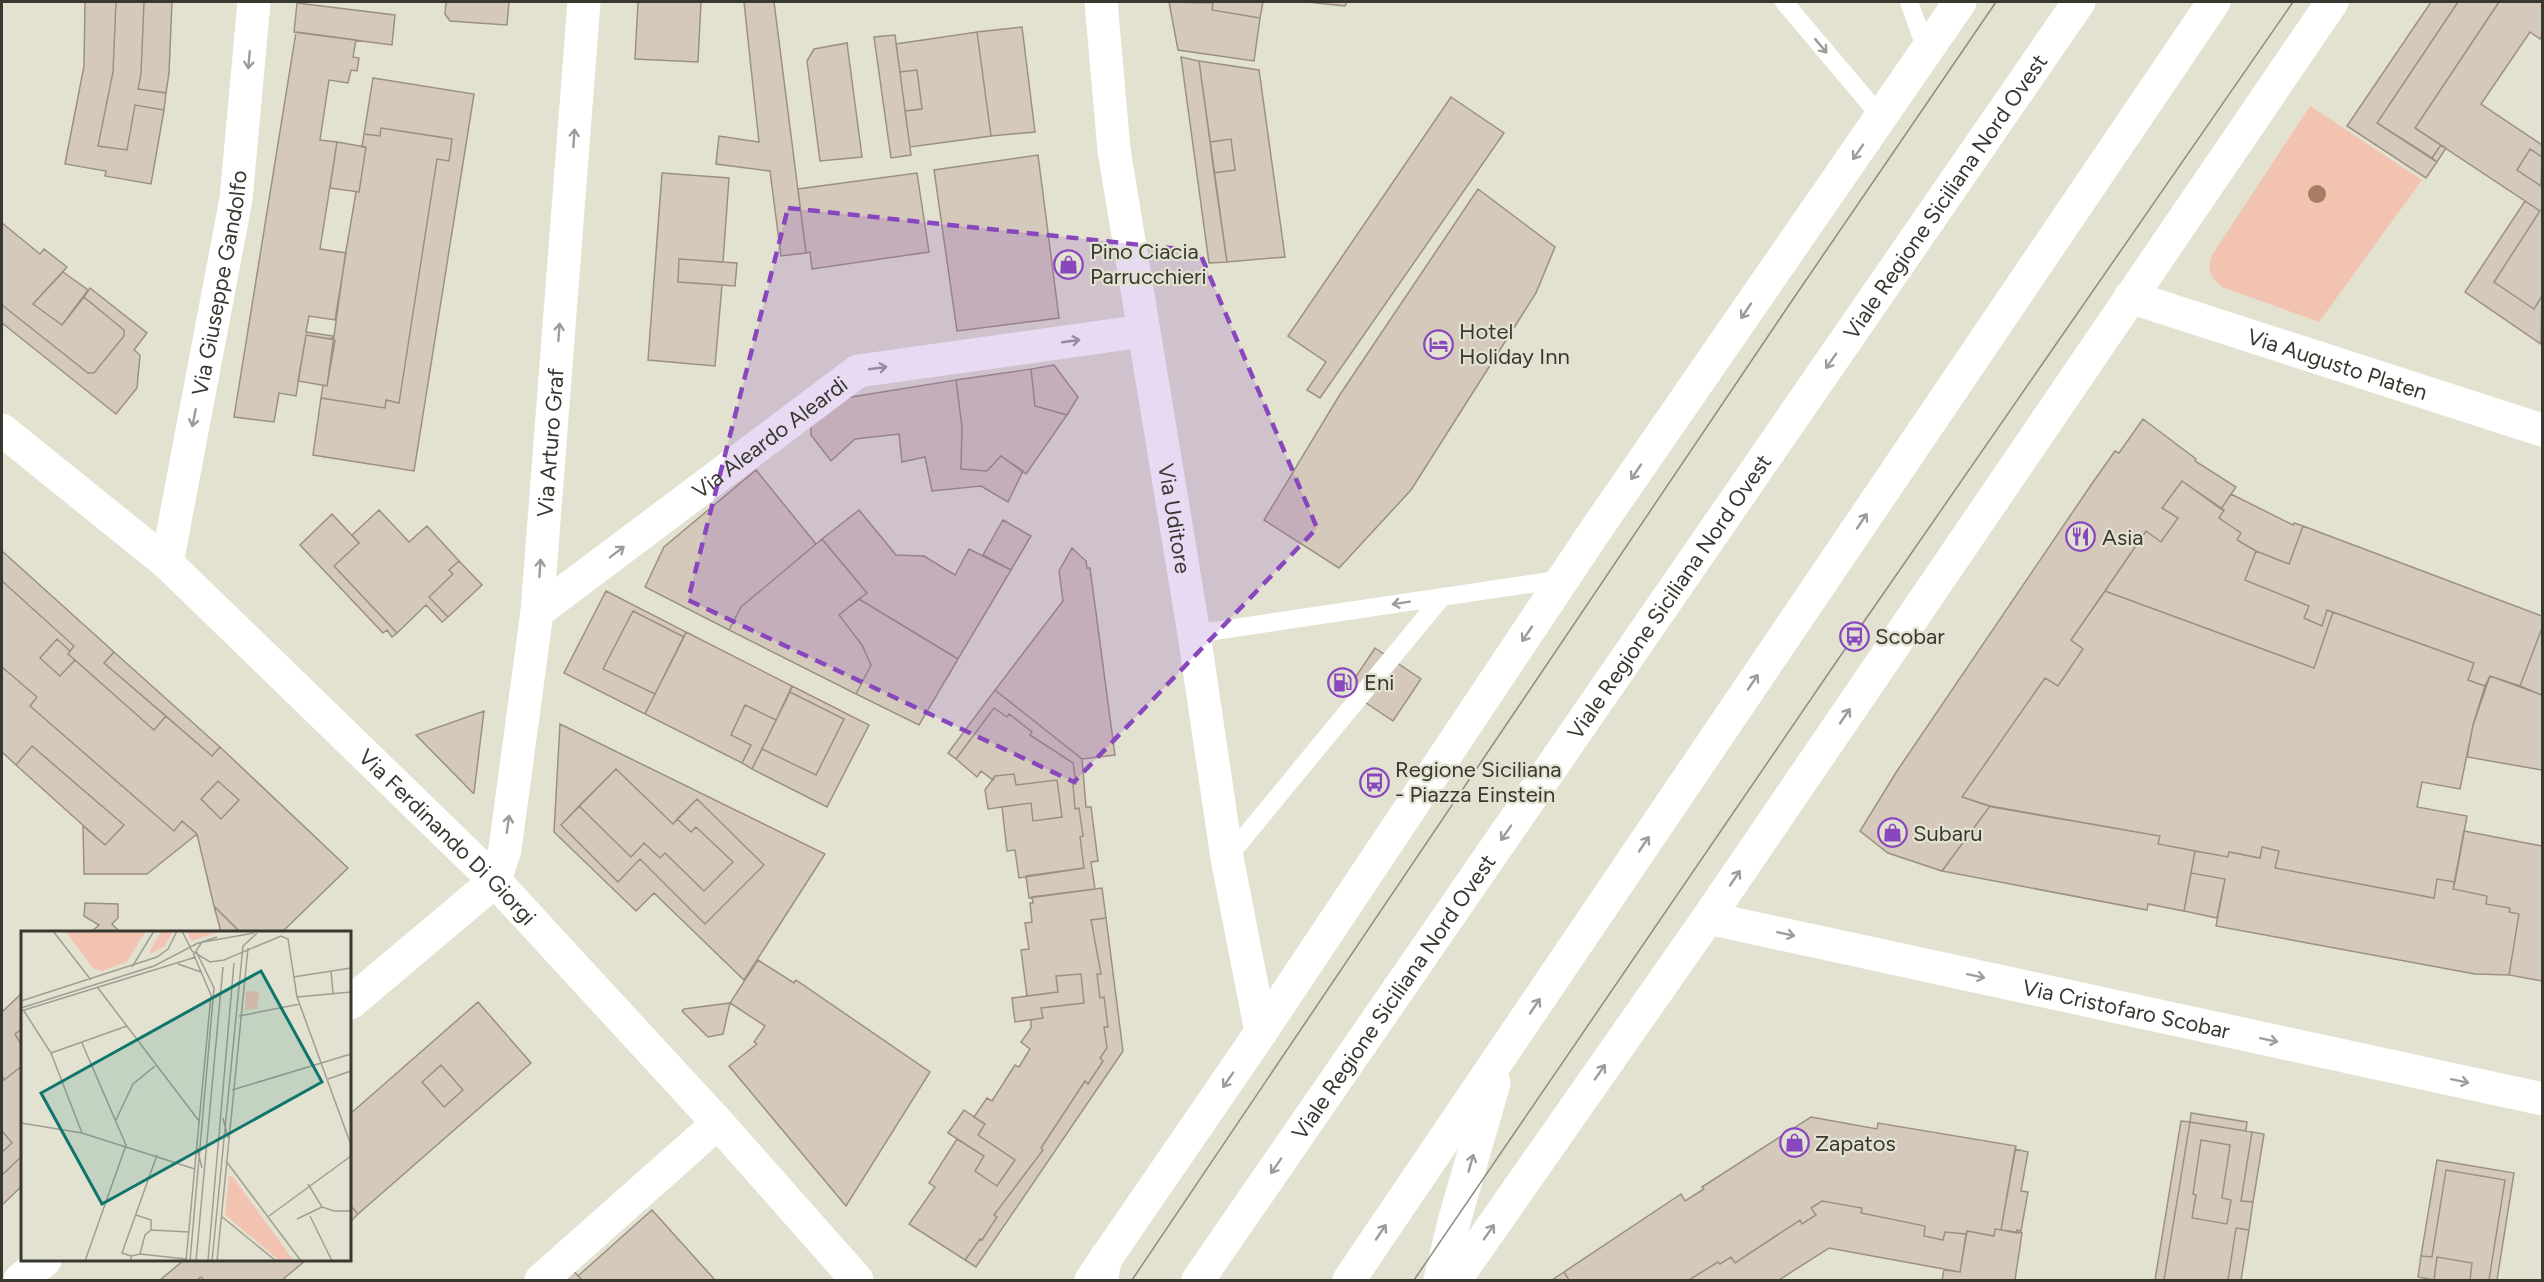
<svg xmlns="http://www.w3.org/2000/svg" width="2544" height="1282" font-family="Figtree,sans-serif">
<rect width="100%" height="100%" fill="#e3e2d1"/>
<path fill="#f3c3b1" d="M2310 106 2422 180 2319 322 2222 287C2210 278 2207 269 2212 255Z"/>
<path fill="#d5c9bb" stroke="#9b9082" stroke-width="1.5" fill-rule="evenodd" d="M85 2H116L113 72 98 146 127 150 135 105 164 110 151 184 105 176 106 171 65 164 84 66Z
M116 2H144L141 74 138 89 166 93 164 110 135 105 127 150 98 146 113 72Z
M144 2H172L169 73 166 93 138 89 141 74Z
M446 2H509L507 25 450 21 445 14Z
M638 2H701L698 62 635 59Z
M744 2H774L806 253 781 256 770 171 716 164 719 136 759 142Z
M1169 2 1213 3 1212 10 1260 18 1254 61 1178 50Z
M1202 2H1263L1260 18 1212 10 1213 3Z
M1307 2H1347L1345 6Z
M2431 2H2458L2377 123 2437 162 2426 178 2347 126Z
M2458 2H2499L2415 128 2441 145 2432 158 2377 123Z
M2499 2H2542V35L2540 39 2530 32 2481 104 2542 145V157L2530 149 2517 170 2541 186 2542 183V296L2534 309 2494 282 2540 211 2415 128Z
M297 3 395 15 392 45 294 32Z
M1022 27 1035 132 991 136 977 32Z
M296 32 356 40 353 57 359 58 357 71 351 70 348 83 329 80 320 140 337 142 320 249 346 253 335 320 309 316 306 332 333 336 332 339 306 335 296 396 279 393 274 422 234 417Z
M977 32 991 136 910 147 905 111 922 109 917 70 900 72 896 44Z
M895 35 911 155 891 158 874 37Z
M847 43 862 157 820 161 807 61 814 49Z
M1181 57 1199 61 1227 262 1209 263Z
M1199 61 1259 70 1285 257 1227 262 1214 173 1235 170 1231 139 1210 142Z
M917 70 922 109 905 111 900 72Z
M373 78 474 94 414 471 313 455 321 398 385 408 386 400 399 403 437 159 449 161 452 139 381 128 380 136 364 134Z
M1451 97 1504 133 1320 398 1307 390 1326 362 1288 336Z
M381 128 452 139 449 161 437 159 399 403 386 400 385 408 321 398 323 385 327 386 345 257 356 192H359L366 147H362L364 134 380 136Z
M1231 139 1235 170 1214 173 1210 142Z
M337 142 366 147 359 192 330 188Z
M2441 145 2446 148 2437 162 2432 158Z
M2530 149 2542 157 2541 186 2517 170Z
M1038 155 1059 318 957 331 934 170Z
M662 173 729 178 723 262 679 259 678 282 722 285 715 366 648 360Z
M917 173 929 252 812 269 810 252 806 253 798 189Z
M1478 189 1555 247 1536 293 1411 490 1339 568 1264 520 1339 396Z
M2525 201 2540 211 2494 282 2534 309 2542 296 2541 344 2465 292Z
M2 223 40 254 44 249 67 267 33 304 62 325 84 297 124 330V336L94 373H88L2 305Z
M679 259 737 263 735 286 678 282Z
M63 272 88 290 62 325 33 304Z
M90 288 147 333 134 350 140 355 137 388 116 414 2 323V305L88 373H94L124 336V330L84 297Z
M306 335 335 340 327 386 298 381Z
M1054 365 1078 397 1067 415 1035 406 1031 369Z
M1031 369 1035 406 1067 415 1026 474 1001 456 987 471 961 469 962 427 956 380Z
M956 380 962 427 961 469 987 471 1001 456 1023 471 1008 502 981 486 932 491 925 457 902 462 899 434 855 439 831 461 811 435V424L839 399Z
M2143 419 2196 459 2195 461 2236 487 2221 509 2182 481 2162 508 2178 518 2161 542 2146 531 2071 640 2083 649 2058 686 2045 678 1962 797 1990 806 1942 871 1888 853 1860 831 1897 771 2091 485 2115 451 2119 453Z
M756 470 816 544 741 607 729 630 645 587 664 547Z
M2182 481 2224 510 2219 518 2241 533 2237 540 2256 551 2245 580 2309 606 2304 618 2322 626 2327 610 2333 612 2314 668 2105 591 2146 531 2161 542 2178 518 2162 508Z
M2231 494 2293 525 2294 523 2303 526 2289 564 2256 551 2237 540 2241 533 2219 518 2224 510 2221 509Z
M379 510 409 542 427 526 459 561 449 570 453 574 429 597 448 617 442 622 426 605 397 633 334 566 359 543 352 535Z
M859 510 896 555 924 556 955 575 969 549 1011 570 958 659 859 599 867 593 822 539Z
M332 514 359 543 334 566 397 633 392 637 387 630 383 633 300 545Z
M1003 520 1031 536 1011 570 983 555Z
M2303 526 2542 616V628L2520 686 2490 676 2485 686 2468 680 2474 663 2327 610 2322 626 2304 618 2309 606 2245 580 2256 551 2289 564Z
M822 539 867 593 839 615 862 645 871 665 856 694 729 630 741 607Z
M1072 548 1086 561 1087 568H1090L1115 755 1082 759 995 690 1063 601 1059 571Z
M2 551 114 652 104 663 166 716 154 730 68 654 74 646 2 581Z
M459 561 482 585 448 617 429 597 453 574 449 570Z
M2 581 74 646 70 651 57 639 40 658 60 676 75 660 154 730 166 716 212 756 220 747 348 868 282 932H240L214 906 197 834 182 821 174 831 30 706 37 697 2 667ZM218 781 239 800 221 819 201 799Z
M606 591 686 632 684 637 633 611 603 669 655 694 645 714 564 673Z
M2105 591 2314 668 2333 612 2474 663 2468 680 2485 686 2473 725 2460 789 2422 782 2417 807 2467 816 2455 882 2437 879 2434 898 2275 868 2279 851 2262 847 2260 858 2229 852 2228 857 2158 844 2160 836 1992 807 1962 797 2045 678 2058 686 2083 649 2071 640Z
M859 599 958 659 919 725 856 694 871 665 862 645 839 615Z
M633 611 684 637 655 694 603 669Z
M2542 628V695L2520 686Z
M686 632 792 686 776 720 745 705 731 735 751 745 742 763 645 714Z
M57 639 70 651 68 654 75 660 60 676 40 658Z
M1375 648 1421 679 1393 721 1347 690Z
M114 652 220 747 212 756 104 663Z
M2 667 37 697 30 706 174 831 182 821 197 834 147 874H84L83 826 105 845 124 825 32 746 16 765 2 752Z
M2490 676 2542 695V770L2467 757 2473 725Z
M792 686 869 725 827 807 752 769 762 749 816 775 844 719 790 692Z
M995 690 1082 759 1086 807H1091L1098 861 1091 862 1095 889 1029 898 1026 876 1084 868 1080 837 1083 836 1079 808 1075 809 1073 784H1076L1073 763 1030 735 1032 732 1009 714 1007 717 994 708 956 759 948 753Z
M790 692 844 719 816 775 762 749Z
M745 705 776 720 752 769 742 763 751 745 731 735Z
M994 708 1007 717 1009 714 1032 732 1030 735 1073 763 1076 784H1073L1075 809 1079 808 1083 836 1080 837 1084 868 1019 878 1015 850 1007 851 1002 807 1031 803 1033 821 1062 817 1057 780 1016 785 1014 774 995 776 993 780 981 771 977 777 956 759Z
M484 711 474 793H473L416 735Z
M560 724 825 854 744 980 654 893 636 911 554 832ZM616 769 673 824 697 799 764 865 705 924 640 859 618 882 561 825Z
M32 746 124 825 105 845 16 765Z
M616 769 673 824 677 819 691 832 696 827 733 862 704 891 665 853 660 858 644 843 631 857 579 806Z
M1014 774 1016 785 1057 780 1062 817 1033 821 1031 803 988 809 985 790 995 776Z
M218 781 239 800 221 819 201 799Z
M697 799 764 865 705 924 640 859 618 882 561 825 579 806 631 857 644 843 660 858 665 853 704 891 733 862 696 827 691 832 677 819Z
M1990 806 2160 836 2158 844 2195 851 2184 911 2148 904 2147 910 1942 871Z
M2464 831 2542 846V981L2509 975 2519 914 2509 912 2510 908 2486 904 2487 896 2453 889Z
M2262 847 2279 851 2275 868 2434 898 2437 879 2455 882 2453 889 2487 896 2486 904 2510 908 2509 912 2519 914 2509 975 2475 974 2216 926 2225 879 2191 873 2195 851 2228 857 2229 852 2260 858Z
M2191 873 2225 879 2217 918 2184 911Z
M1102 888 1106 918 1091 920 1101 974H1097L1100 998 1104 997 1108 1027H1104L1107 1048 1100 1058 1103 1061 1088 1084 1085 1081 1041 1148 1043 1150 994 1215 997 1217 982 1240 980 1239 965 1260 909 1224 935 1187 929 1183 957 1139 984 1156 975 1171 997 1186 1015 1160 978 1135 985 1124 974 1117 987 1098 992 1101 1015 1065 1019 1067 1030 1049 1021 1042 1031 1028V1020L1043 1018 1041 1008 1084 1003 1081 974 1056 976 1058 992 1027 996 1021 950 1029 949 1025 923 1032 922 1030 903H1033L1032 897Z
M85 903 118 904V918L112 924 120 932H91L99 925 84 916Z
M214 906 240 932H221Z
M1106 918 1123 1051 976 1267 965 1260 980 1239 982 1240 997 1217 994 1215 1043 1150 1041 1148 1085 1081 1088 1084 1103 1061 1100 1058 1107 1048 1104 1027H1108L1104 997 1100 998 1097 974H1101L1091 920Z
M758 960 794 983 796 980 930 1072 846 1206 729 1066 757 1044 754 1042 765 1026 730 1003Z
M1081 974 1084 1003 1041 1008 1043 1018 1015 1022 1012 998 1058 992 1056 976Z
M22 993V1029L15 1034 22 1046V1066L4 1080 2 1075V1012Z
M478 1002 531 1063 358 1214 350 1205V1114ZM441 1065 463 1090 444 1107 422 1082Z
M730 1003 723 1034 708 1037 682 1011 684 1009Z
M22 1029V1046L15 1034Z
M441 1065 463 1090 444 1107 422 1082Z
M22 1066V1156L2 1175V1152L12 1143 2 1131V1075L4 1080Z
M964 1110 985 1124 978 1135 1015 1160 997 1186 975 1171 984 1156 948 1133Z
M2191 1113 2247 1122 2246 1131 2190 1122Z
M1811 1117 1877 1129 1878 1123 2016 1146 2001 1230 1995 1229 1994 1236 1967 1231 1966 1234 1945 1232 1943 1240 1924 1236 1925 1226 1861 1213 1862 1208 1822 1201 1811 1208 1816 1215 1802 1224 1800 1220 1735 1263 1731 1257 1720 1264 1718 1262 1689 1280H1569L1564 1272 1681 1194 1685 1201 1704 1189 1702 1187Z
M2181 1121 2190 1122 2164 1280H2155Z
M2190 1122 2252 1132 2241 1201 2253 1202 2249 1230 2236 1228 2228 1280H2164ZM2201 1140 2230 1145 2222 1198 2231 1200 2227 1224 2192 1218 2196 1195 2193 1194Z
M2 1131 12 1143 2 1152Z
M2252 1132 2264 1134 2253 1202 2241 1201Z
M2201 1140 2230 1145 2222 1198 2231 1200 2227 1224 2192 1218 2196 1195 2193 1194Z
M2015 1149 2028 1152 2021 1191 2028 1192 2021 1231 2017 1230V1233L2001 1230Z
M22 1156V1186L2 1205V1175Z
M2437 1160 2514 1173 2497 1280H2489L2505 1180 2446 1170 2432 1257 2421 1256Z
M2446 1170 2505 1180 2489 1280H2470L2472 1263 2437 1257 2434 1280 2418 1277 2421 1256 2432 1257Z
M1822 1201 1862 1208 1861 1213 1925 1226 1924 1236 1943 1240 1945 1232 1966 1234 1960 1272 1829 1248 1779 1280H1689L1718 1262 1720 1264 1731 1257 1735 1263 1800 1220 1802 1224 1816 1215 1811 1208Z
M350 1205 358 1214 350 1222Z
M652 1210 715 1280H582L578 1276Z
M2236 1228 2249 1230 2241 1280H2228Z
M1995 1229 2022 1233 2015 1280H1942L1944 1270 1960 1272 1967 1231 1994 1236Z
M2437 1257 2472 1263 2470 1280H2434Z
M184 1260H306L282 1280H204L201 1277 197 1280H160Z
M570 1267 582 1280H555Z
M1564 1272 1569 1280H1552Z"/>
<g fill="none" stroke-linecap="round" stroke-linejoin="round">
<path stroke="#fff" stroke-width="18" d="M1784 2 1881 117
M1909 2 1927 52
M1194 634 1563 579
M1227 858 1442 597"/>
<g stroke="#fff" stroke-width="33">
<path id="s1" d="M1101 2 1114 150 1194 634 1227 858 1261 1032"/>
<path id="s2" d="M2130 297 2542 430"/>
<path id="s3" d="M2 430 167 563 495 881 718 1123 857 1280"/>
<path id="s4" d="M167 563 236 199 254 2"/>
<path id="s5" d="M537 612 858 371 1143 331"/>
<path id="s6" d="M1708 918 2542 1099"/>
<path id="s7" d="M350 1003 495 881 505 849 537 612 584 2"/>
<path d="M20 1280 45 1260"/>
<path d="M541 1280 718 1123"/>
</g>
<path stroke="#fff" stroke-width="33" d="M1091 1280 1261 1032 1595 531 1960 2
M1455 1280 1708 918 2332 2"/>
<g stroke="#fff" stroke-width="33">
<path d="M1101 1280 1106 1257"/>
<path id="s8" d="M1198 1280 2079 2"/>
<path d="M1349 1280 2214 2"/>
<path d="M1440 1280 1454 1222 1494 1083"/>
</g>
<path stroke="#8c8b7f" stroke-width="1.5" d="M1132 1280 1787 308 1996 2
M1414 1280 1854 636 2293 2"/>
</g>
<circle fill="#a67e64" cx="2317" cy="194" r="9"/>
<defs><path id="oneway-shaft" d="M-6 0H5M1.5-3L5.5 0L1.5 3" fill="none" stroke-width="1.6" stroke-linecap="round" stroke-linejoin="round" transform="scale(1.5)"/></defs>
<g stroke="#9c9c98">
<use href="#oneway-shaft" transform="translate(1821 46) rotate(50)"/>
<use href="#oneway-shaft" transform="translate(249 60) rotate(95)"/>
<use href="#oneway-shaft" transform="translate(574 138) rotate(-86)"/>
<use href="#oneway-shaft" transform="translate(1858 152) rotate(125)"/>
<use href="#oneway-shaft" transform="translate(1746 311) rotate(124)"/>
<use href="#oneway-shaft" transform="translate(559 332) rotate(-86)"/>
<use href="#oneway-shaft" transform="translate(1071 341) rotate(-8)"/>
<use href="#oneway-shaft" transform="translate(1831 361) rotate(125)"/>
<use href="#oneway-shaft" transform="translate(878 368) rotate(-8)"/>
<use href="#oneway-shaft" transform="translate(194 418) rotate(101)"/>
<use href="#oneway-shaft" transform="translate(1636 472) rotate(124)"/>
<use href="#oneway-shaft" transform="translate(1862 521) rotate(-56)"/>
<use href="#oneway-shaft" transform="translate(617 552) rotate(-37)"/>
<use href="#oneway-shaft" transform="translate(540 568) rotate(-86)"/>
<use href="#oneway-shaft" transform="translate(1401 603) rotate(171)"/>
<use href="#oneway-shaft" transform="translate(1527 634) rotate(124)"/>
<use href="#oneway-shaft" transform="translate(1753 682) rotate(-56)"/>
<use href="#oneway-shaft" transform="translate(1845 716) rotate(-56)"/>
<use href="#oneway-shaft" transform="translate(508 824) rotate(-82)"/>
<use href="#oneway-shaft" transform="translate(1506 833) rotate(125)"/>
<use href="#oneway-shaft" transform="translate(1644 844) rotate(-56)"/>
<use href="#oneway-shaft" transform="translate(1735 878) rotate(-56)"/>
<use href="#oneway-shaft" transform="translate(1786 934) rotate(12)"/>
<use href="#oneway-shaft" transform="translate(1976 976) rotate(12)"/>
<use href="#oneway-shaft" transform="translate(1535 1006) rotate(-56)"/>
<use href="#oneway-shaft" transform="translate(2269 1040) rotate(12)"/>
<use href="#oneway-shaft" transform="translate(1600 1072) rotate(-55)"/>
<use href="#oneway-shaft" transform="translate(1228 1080) rotate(125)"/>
<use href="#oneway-shaft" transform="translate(2460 1081) rotate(12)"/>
<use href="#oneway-shaft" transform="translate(1471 1163) rotate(-74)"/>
<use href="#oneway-shaft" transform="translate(1276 1166) rotate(125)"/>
<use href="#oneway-shaft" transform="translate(1381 1232) rotate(-56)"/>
<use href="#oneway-shaft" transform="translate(1489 1232) rotate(-55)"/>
</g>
<path fill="#8847bc" fill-opacity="0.2" stroke="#8847bc" stroke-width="4.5" stroke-dasharray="12 8" stroke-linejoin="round" d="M788 208 1199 251 1317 528 1074 782 688 600Z"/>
<defs>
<symbol id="shop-ring" viewBox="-11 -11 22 22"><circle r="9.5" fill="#e3e2d1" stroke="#8847bc" stroke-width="1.5"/><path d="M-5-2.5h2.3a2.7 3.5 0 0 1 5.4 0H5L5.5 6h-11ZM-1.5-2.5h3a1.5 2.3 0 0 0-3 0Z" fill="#8847bc"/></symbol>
<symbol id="hotel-ring" viewBox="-11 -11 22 22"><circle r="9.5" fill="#e3e2d1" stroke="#8847bc" stroke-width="1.5"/><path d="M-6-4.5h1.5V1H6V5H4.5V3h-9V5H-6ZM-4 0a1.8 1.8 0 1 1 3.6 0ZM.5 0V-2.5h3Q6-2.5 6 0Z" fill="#8847bc"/></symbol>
<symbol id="restaurant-ring" viewBox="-11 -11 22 22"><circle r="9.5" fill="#e3e2d1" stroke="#8847bc" stroke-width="1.5"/><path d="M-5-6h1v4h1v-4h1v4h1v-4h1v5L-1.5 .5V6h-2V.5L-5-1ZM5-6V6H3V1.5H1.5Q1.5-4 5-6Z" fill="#8847bc"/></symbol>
<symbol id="bus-ring" viewBox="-11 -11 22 22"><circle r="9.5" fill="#e3e2d1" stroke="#8847bc" stroke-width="1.5"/><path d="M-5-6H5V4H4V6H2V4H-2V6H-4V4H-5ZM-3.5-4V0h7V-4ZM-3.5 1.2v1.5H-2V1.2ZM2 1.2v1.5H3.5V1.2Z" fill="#8847bc"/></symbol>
<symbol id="fuel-ring" viewBox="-11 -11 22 22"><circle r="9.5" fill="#e3e2d1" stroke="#8847bc" stroke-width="1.5"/><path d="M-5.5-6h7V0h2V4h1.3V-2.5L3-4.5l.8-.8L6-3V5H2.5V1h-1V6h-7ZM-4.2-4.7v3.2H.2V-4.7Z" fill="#8847bc"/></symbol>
</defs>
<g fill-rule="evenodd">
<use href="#shop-ring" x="1052" y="248" width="33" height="33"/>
<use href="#hotel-ring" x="1422" y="328" width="33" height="33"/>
<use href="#restaurant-ring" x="2064" y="520" width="33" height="33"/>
<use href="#bus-ring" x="1838" y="620" width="33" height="33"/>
<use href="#fuel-ring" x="1326" y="666" width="33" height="33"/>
<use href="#bus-ring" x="1358" y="766" width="33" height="33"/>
<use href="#shop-ring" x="1876" y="816" width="33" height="33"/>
<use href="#shop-ring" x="1778" y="1126" width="33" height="33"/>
</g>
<g text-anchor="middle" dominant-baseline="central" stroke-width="4.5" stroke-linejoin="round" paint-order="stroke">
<g font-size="22" fill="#383831" stroke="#e3e2d1">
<text stroke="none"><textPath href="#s8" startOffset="1316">Viale Regione Siciliana Nord Ovest</textPath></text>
<text stroke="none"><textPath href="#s4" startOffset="285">Via Giuseppe Gandolfo</textPath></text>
<text stroke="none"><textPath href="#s2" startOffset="218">Via Augusto Platen</textPath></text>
<text stroke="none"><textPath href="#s5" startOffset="291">Via Aleardo Aleardi</textPath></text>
<text stroke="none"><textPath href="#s7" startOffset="632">Via Arturo Graf</textPath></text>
<text stroke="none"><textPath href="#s1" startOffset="522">Via Uditore</textPath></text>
<text stroke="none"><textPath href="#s8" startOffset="830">Viale Regione Siciliana Nord Ovest</textPath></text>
<text stroke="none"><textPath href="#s3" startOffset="604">Via Ferdinando Di Giorgi</textPath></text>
<text stroke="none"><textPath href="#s8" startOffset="344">Viale Regione Siciliana Nord Ovest</textPath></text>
<text stroke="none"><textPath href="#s6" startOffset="428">Via Cristofaro Scobar</textPath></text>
</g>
<g font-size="22" fill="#383831" stroke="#e3e2d1" text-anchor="start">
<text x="1090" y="251">Pino Ciacia<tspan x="1090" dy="25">Parrucchieri</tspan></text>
<text x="1459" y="331">Hotel<tspan x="1459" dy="25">Holiday Inn</tspan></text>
<text x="2102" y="537">Asia</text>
<text x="1875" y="636">Scobar</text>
<text x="1364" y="682">Eni</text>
<text x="1395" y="769">Regione Siciliana<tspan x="1395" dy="25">- Piazza Einstein</tspan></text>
<text x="1913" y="833">Subaru</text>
<text x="1815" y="1143">Zapatos</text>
</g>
</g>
<g transform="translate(21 931)">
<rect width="330" height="330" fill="#e3e2d1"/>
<path d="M44 0H125L106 31 81 40 72 37ZM140 0H152L144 15 127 24ZM166 0H201L170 10ZM225 60 238 61 236 78 224 79ZM208 245 212 246 273 330H259L204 284Z" fill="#f3c3b1"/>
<path fill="none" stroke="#9f9e91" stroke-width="1.5" d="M32 0 70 49M161 0 171 20 189 31 203 29 260 5 267 8 276 66 330 214M157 33 180 41M111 36 133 0M310 40 312 62M272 46 330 37M77 57 178 190M276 66 330 61M0 70 136 26 147 18 156 0M0 77 133 35 177 12 233 2M0 80 175 26M3 80 30 122 61 202M218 85 279 73M61 112 105 214 64 330M30 122 106 95M307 148 330 140M211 159 330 123M202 187 207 207M95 189 112 153 134 135M0 192 61 202 174 238M176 217 181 237M205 230 280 330M287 253 301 276 313 280H330M115 284 130 289V299M200 285 255 330M248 285 330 225M289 285 311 330M276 288 301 276M130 299 168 301M119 323 124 304 130 299M110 325 101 322 136 224M110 330V325L119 323 165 328M165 330 190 64 172 22M169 330 193 57 175 20 181 11 196 6M175 330 202 36M187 330 213 32M191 330 222 15 236 2M196 330 227 17"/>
<path fill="#0f766e" fill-opacity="0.15" stroke="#0f766e" stroke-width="3" d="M240 40 301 151 81 273 20 162Z"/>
<rect width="330" height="330" fill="none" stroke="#383831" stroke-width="3"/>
</g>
<rect width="2544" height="1282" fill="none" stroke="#383831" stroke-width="6"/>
</svg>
